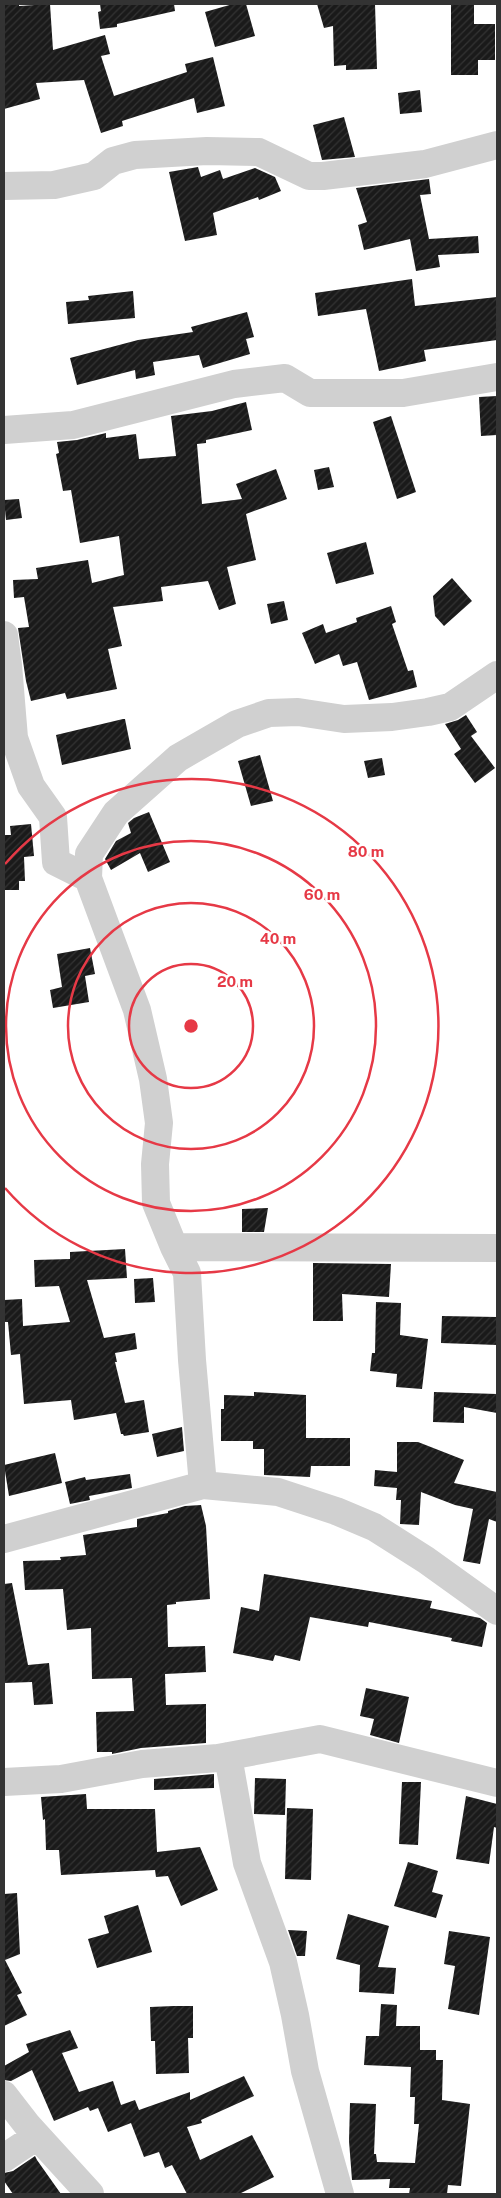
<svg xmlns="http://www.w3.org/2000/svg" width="501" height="2198" font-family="'Public Sans',sans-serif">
<defs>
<pattern id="building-hatch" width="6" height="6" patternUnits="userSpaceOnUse" patternTransform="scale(1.25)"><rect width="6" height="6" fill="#1a1a1a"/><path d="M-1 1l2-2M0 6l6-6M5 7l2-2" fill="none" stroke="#333"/></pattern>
</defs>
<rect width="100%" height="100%" fill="#fff"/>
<path fill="url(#building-hatch)" d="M4 4H19V6L50 4 53 50 105 35 110 54 101 56 114 96 187 72 185 64 213 57 225 106 197 113 194 98 122 121 123 126 101 133 84 80 36 83 40 99 4 109Z
M100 4H174L175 11 117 24V27L100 29 98 12 101 11Z
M233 4H246L255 36 215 47 205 12Z
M317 4H375L377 69 346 70V65L334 66 333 26 324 28Z
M451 4H474V24H495V60H478V75H451Z
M420 90 422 112 400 114 398 93Z
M344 117 355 157 322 160 313 125Z
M198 167 201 177 220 170 223 179 255 168 275 177 281 191 259 200 258 197 213 213 217 235 185 241 169 172Z
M429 179 431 194 420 195 429 239 478 236 479 253 438 255 440 267 416 271 410 239 364 250 358 225 367 222 356 188Z
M412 279 415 306 497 297V340L424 350 426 361 379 371 366 309 318 316 315 293Z
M133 291 135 318 68 324 66 302 89 300 88 296Z
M247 312 254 337 246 339 250 354 203 368 199 355 153 362 155 375 136 379 135 370 77 385 70 358 138 340 193 332 191 327Z
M497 396V435L481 436 479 397Z
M246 402 252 430 206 440V443L197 444 202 504 242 499 236 484 276 469 287 499 246 514 256 560 227 567 236 604 219 610 208 581 161 587 163 601 113 607 122 646 108 649 117 689 67 699 65 693 31 701 26 681 18 628 29 627 24 597 14 598 13 580 38 579 36 568 88 560 92 583 124 575 119 536 80 543 71 490 63 491 56 454 59 453 57 442 77 440 106 433V438L136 434 139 459 176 456 171 416 212 411Z
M391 416 416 492 397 499 373 422Z
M329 467 334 487 318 490 314 470Z
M19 499 22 518 6 520 4 500Z
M366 542 374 574 336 584 327 553Z
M452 578 472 601 444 626 435 616 433 596Z
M284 601 288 620 271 624 267 604Z
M391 606 396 622 392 624 408 671 413 670 417 687 369 700 357 662 343 666 339 654 315 664 302 633 323 624 326 633 357 622 356 618Z
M466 715 477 732 471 736 495 768 475 783 454 754 461 749 445 724 458 720Z
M123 719H125L131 749 62 765 56 735Z
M260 755 273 801 251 806 238 761Z
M382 758 385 775 368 778 364 761Z
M149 812 170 862 148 872 140 853 111 870 105 859 116 841 131 833 128 823 134 818Z
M31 824 34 856 24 857 25 881H19V890H4V835H11L10 826Z
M90 948 95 974 85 976 89 1002 53 1008 50 990 62 987 57 954Z
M268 1208 264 1232H242V1209Z
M125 1249 127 1278 87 1280 104 1338 135 1333 137 1349 115 1353 117 1362H115L125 1403 144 1400 149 1432 124 1436 123 1434H121L116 1413 74 1420 71 1400 24 1404 20 1354 11 1355 8 1322H4V1300L22 1299 23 1326 70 1322 59 1286 35 1287 34 1260 70 1259V1252Z
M313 1263 391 1264 389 1297 342 1294 343 1321H313Z
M153 1278 155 1302 135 1303 134 1279Z
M376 1302 401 1303 400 1335 428 1339 422 1389 396 1387 397 1374 370 1371 372 1353H375Z
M442 1316 497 1317V1345L441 1343Z
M254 1392 306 1395V1438H350V1466H311L310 1477 264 1475V1449H253V1441H221V1409H224V1395L254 1396Z
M434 1392 497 1394V1413L464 1407V1423L433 1422Z
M182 1427 184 1451 157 1457 152 1434Z
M397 1442H418L464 1460 454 1483 497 1492V1522L489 1519 480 1564 463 1561 473 1509 455 1505 421 1492 419 1525 400 1524 401 1500H396L397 1488 374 1486 375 1470 397 1472Z
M55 1453 62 1483 9 1496 4 1465Z
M130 1474 132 1488 89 1496 90 1500 70 1504 65 1482 85 1477 86 1480Z
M201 1505 206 1526 210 1599 176 1602V1604L167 1605 168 1647 205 1646 206 1672 165 1674 166 1705 206 1704V1743L141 1748 112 1754V1752H97L96 1712 134 1711 132 1678 92 1679 91 1628 67 1630 63 1589 25 1590 23 1561 61 1560 60 1557 86 1555 83 1535 137 1527V1519L168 1513V1511L185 1506Z
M264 1574 432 1601 430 1608 480 1618 487 1623 482 1647 451 1641 452 1638 369 1622 368 1627 310 1617 300 1661 275 1655 273 1661 233 1653 241 1607 259 1611Z
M12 1583 28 1665 49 1663 53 1704 34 1705 32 1682 4 1683V1584Z
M366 1688 409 1697 399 1743 370 1735 374 1719 360 1716Z
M214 1774V1788L154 1790V1779Z
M255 1778 286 1779 285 1815 254 1814Z
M402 1782H421L418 1845 399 1844Z
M86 1794 87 1809H155L157 1852 200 1847 218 1890 181 1906 168 1876 156 1877 155 1870 61 1875 59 1850H46L45 1819 43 1820 41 1797Z
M466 1796 497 1804V1828L494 1827 489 1864 456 1859Z
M287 1808 313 1809 311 1880 285 1879Z
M408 1862 438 1871 432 1892 443 1895 436 1918 394 1906Z
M17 1893 20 1954 5 1960 22 1993 17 1995 27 2015 4 2026V1894Z
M138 1905 152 1952 97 1968 88 1939 109 1933 104 1916Z
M348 1914 389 1926 378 1967 396 1968 394 1994 359 1992 360 1965 336 1959Z
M288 1930 307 1931 305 1956H297Z
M449 1931 490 1937 479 2015 448 2009 455 1966 444 1964Z
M381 2004 397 2005 396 2026H420V2050H436V2060H443L442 2100 470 2104 461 2186 448 2185 447 2194H409L410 2188H389L390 2179 352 2180 349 2141 350 2103 376 2104 374 2154H376L377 2162 415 2163 419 2124H414L415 2097H410L411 2067 364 2065 366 2036H379Z
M174 2006H193V2038H188L189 2073 156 2074 155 2041H151L150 2007Z
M70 2030 78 2048 62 2053 79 2092 113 2081 121 2105 135 2100 139 2110 190 2092V2100L244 2076 254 2096 201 2120 202 2123 187 2127 200 2160 252 2135 274 2177 239 2194H187L172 2165 165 2168 159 2152 144 2157 131 2123 108 2132 98 2108 90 2111 88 2107 54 2121 32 2070 11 2081 4 2080V2066L29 2052 26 2044Z
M35 2156 37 2160 61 2194H13L4 2181V2173L13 2171Z"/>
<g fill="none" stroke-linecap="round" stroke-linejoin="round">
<path stroke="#d0d0d0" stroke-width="28" d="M4 186 54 185 94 176 113 161 135 155 207 151 259 152 309 176H323L425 164 497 145
M4 430 73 425 234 384 285 378 310 393H403L497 377
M4 635 8 665 14 738 31 786 53 817 56 862 88 878
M174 1247 497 1248
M203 1485 192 1360 187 1273 174 1247 156 1203 155 1164 159 1123 153 1079 137 1010 88 878 89 854 116 813 178 758 237 724 269 713 298 712 344 719 392 717 428 712 450 707 497 675
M4 1539 203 1485 278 1492 336 1511 374 1527 426 1560 497 1611
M228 1756 247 1863 283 1962 295 2015 305 2071 340 2194
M4 1782 61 1779 142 1764 218 1758 320 1739 497 1783
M4 2095 28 2126 90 2194
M4 2158 37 2136"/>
</g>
<g fill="none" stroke="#e63946" stroke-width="2.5">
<circle cx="191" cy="1026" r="62"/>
<circle cx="191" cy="1026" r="123"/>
<circle cx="191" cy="1026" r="185"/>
<path d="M5 864A247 247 0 1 1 5 1188"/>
</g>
<circle cx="191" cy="1026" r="8" fill="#e63946" stroke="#fff" stroke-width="2.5"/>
<g font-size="15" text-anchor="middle" font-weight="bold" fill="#e63946" stroke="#fff" stroke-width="5" stroke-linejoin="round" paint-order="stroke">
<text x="366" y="857">80 m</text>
<text x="322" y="900">60 m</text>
<text x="278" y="944">40 m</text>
<text x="235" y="987">20 m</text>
</g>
<rect width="501" height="2198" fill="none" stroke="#333333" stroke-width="10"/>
</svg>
